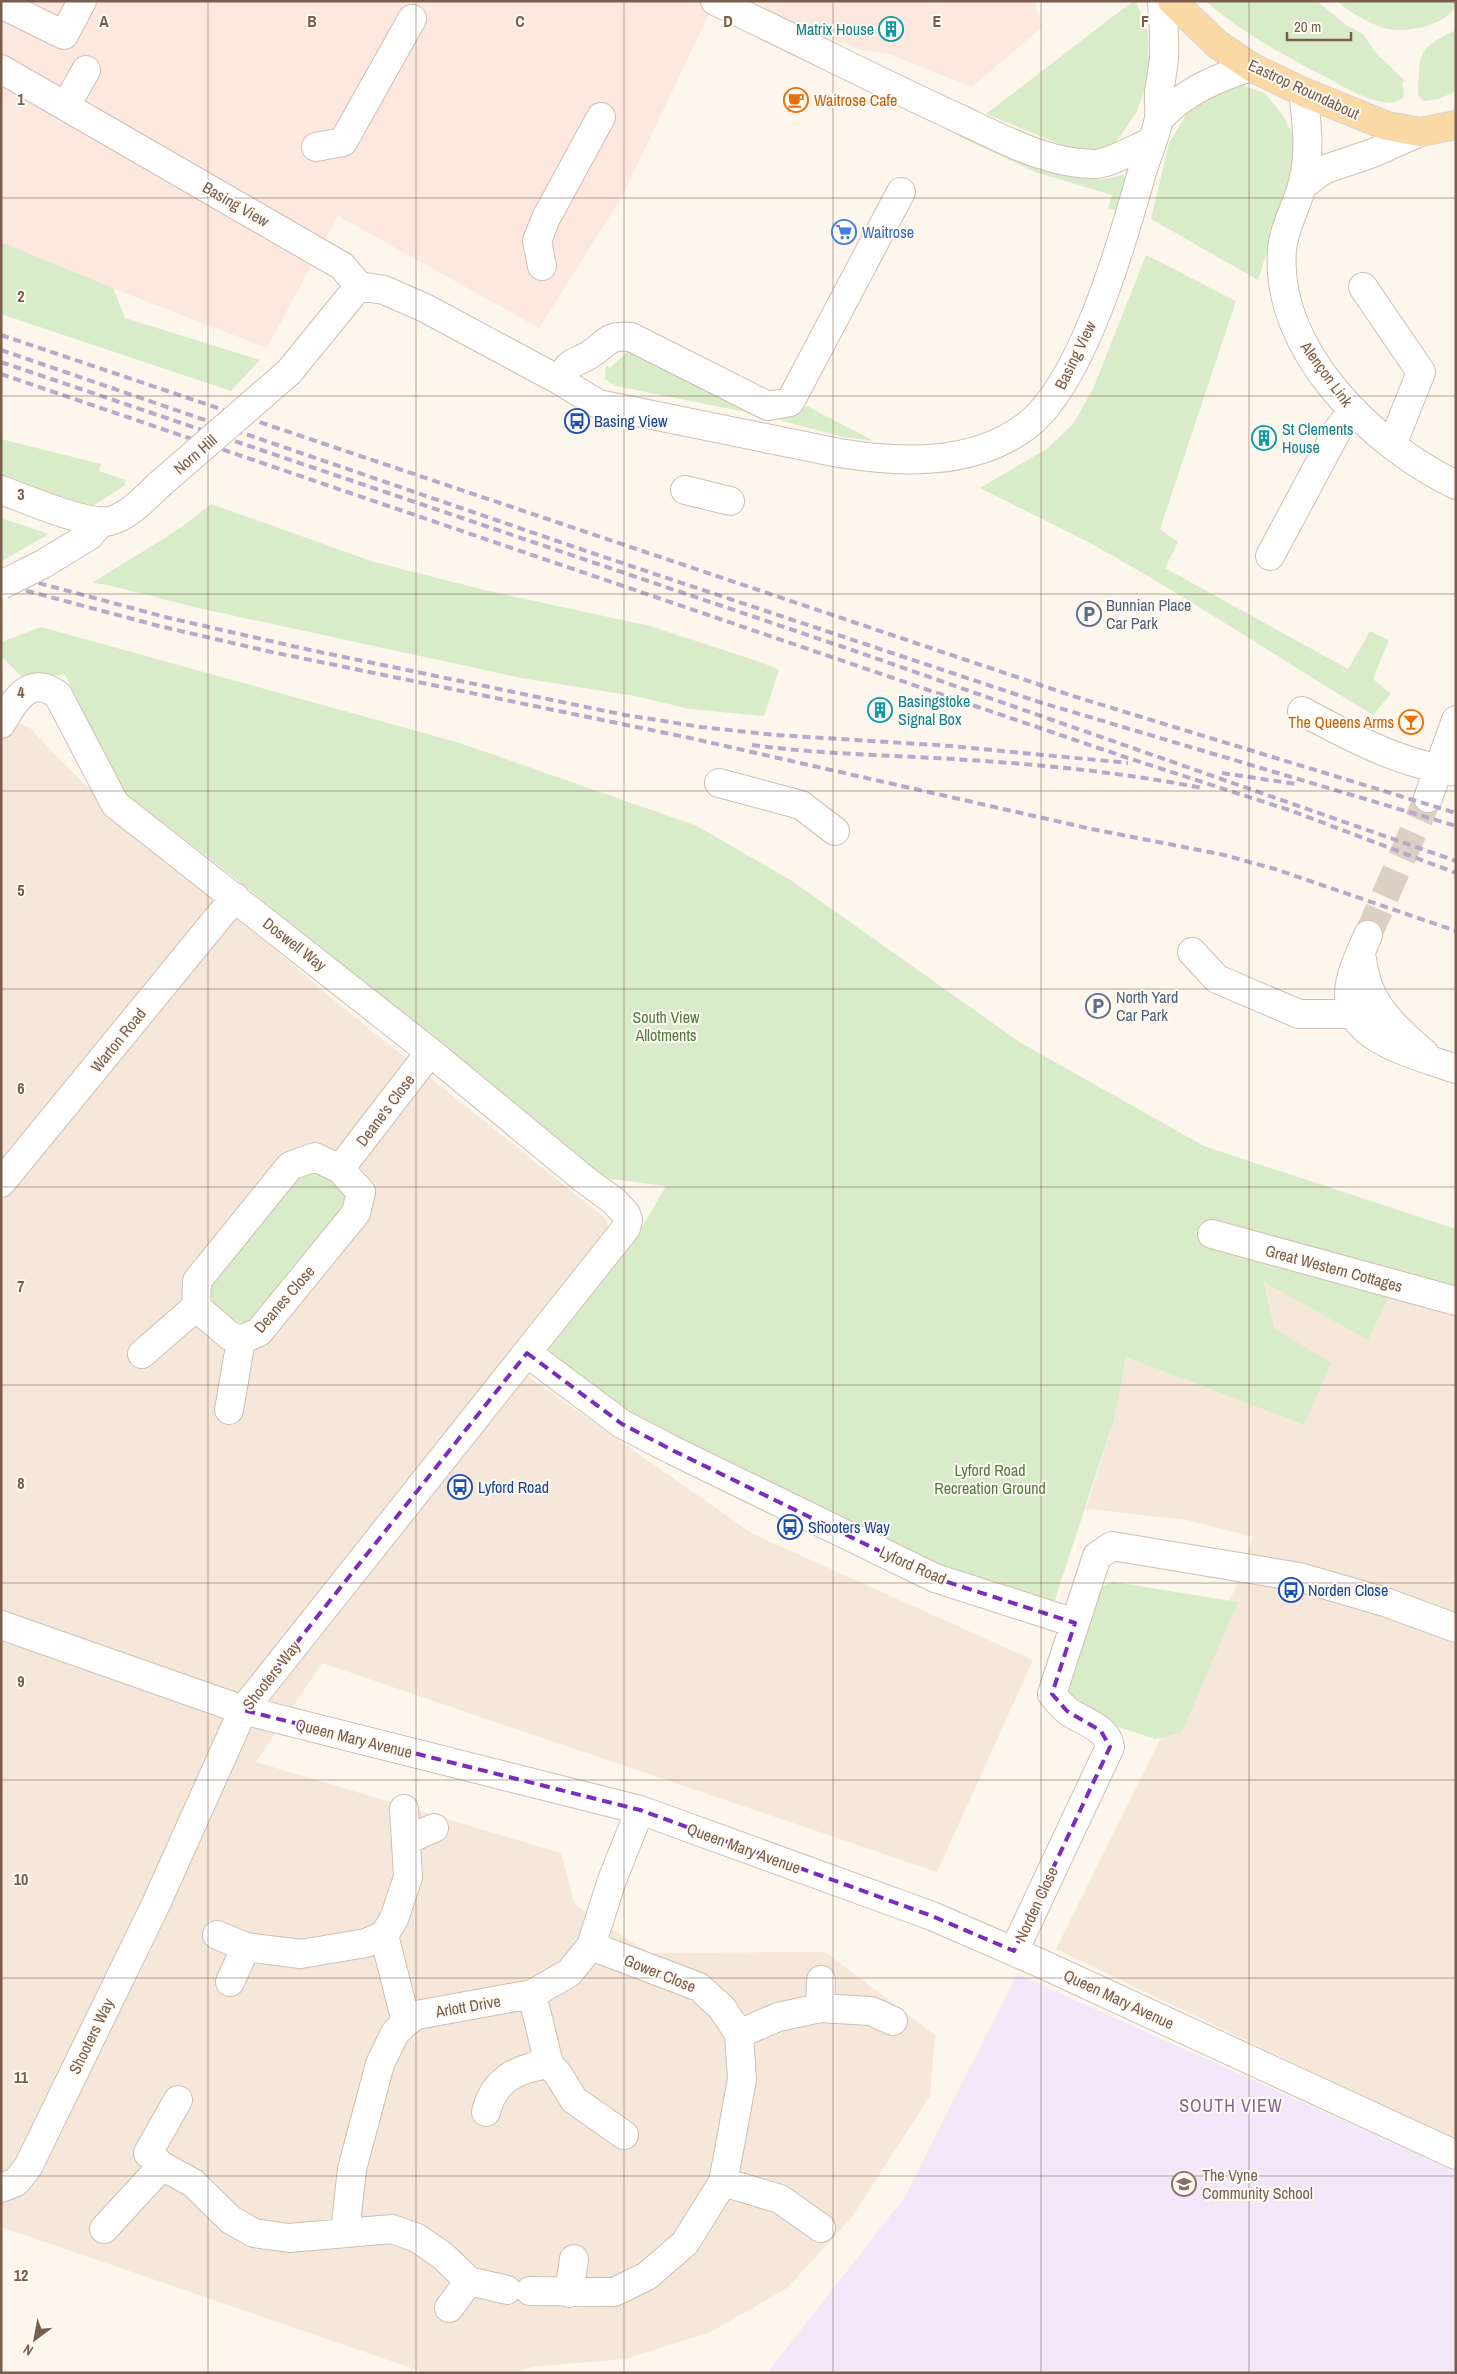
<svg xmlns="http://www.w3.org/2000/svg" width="1457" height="2374" font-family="'Archivo Narrow',sans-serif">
<rect width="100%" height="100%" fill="#fdf6ec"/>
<path fill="#f5e8da" d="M1 715 30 728 80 780 336 1002 606 1219 609 1230 526 1375 753 1534 1033 1660 937 1872 322 1663 256 1762 561 1853 575 1905 649 1953 825 1952 935 2035 930 2096 852 2217 787 2288 711 2332 625 2359 533 2367 510 2373H426L1 2227Z
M1264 1281 1368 1339 1391 1293 1456 1312V2141L1056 1949 1238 1583 1253 1537 1187 1520 1086 1509 1114 1419 1126 1357 1304 1425 1330 1363 1274 1328Z"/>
<path fill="#fde8e0" d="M1 1H715L622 197 539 328 338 216 267 348 1 245Z
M755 1H1035L1042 27 972 87 889 54 860 50 780 16Z"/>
<path fill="#f3e8fa" d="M1017 1974 1456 2171V2373H767L905 2197Z"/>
<path fill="#d8ecc9" d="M1133 1H1136L1148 32 1149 78 1136 113 1114 145 1095 152 1072 149 986 114Z
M1206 1H1317L1346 25 1363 34 1375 52 1404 80 1402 85 1404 90 1403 98C1396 102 1390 104 1382 102 1361 98 1341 85 1322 75 1282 54 1240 32 1206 1Z
M1337 1H1456V4C1449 26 1403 34 1384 28 1368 23 1349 12 1337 1Z
M1456 30V91L1439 99 1423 101 1418 95C1421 53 1415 50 1456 30Z
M1238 84 1265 93 1282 114 1293 135 1294 164 1258 280 1151 219 1169 143 1190 108Z
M960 132 1026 159 1100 180 1123 175 1127 177 1122 212 1108 209 1112 195 1035 172 960 137 958 135Z
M1 242 113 288 125 318 260 360 231 391 1 314Z
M1146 255 1236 301 1160 529 1178 542 1165 568 1348 669 1370 631 1389 640 1373 679 1391 694 1373 715C1286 663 1203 607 1115 557 1071 532 1025 511 980 488L1048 448 1073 424 1093 389Z
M631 348 755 414 616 386 605 379 606 365 610 368Z
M807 406 874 441 843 437 779 420Z
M1 439 101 464 99 471 126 480 124 486 90 508 1 479Z
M211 504 374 562 493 592 650 626 763 663 779 670 764 716 690 709 635 696 521 678 194 607 108 585 92 583C130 558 178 533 211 504Z
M1 518 49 534 4 560 1 559Z
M41 627 460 743 697 826 792 881 1021 1043 1204 1146 1456 1229V1293H1391L1368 1340 1264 1282 1274 1328 1331 1363 1304 1425 1126 1357 1114 1419 1053 1606 996 1592 751 1482 538 1360 635 1239 666 1186 604 1178 240 882 122 791 65 675 22 677 1 656V642Z
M303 1170 330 1173 351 1195 347 1207 254 1321C236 1327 224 1311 211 1300V1288L216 1277Z
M1113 1582 1238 1602 1182 1732 1155 1739 1109 1724 1061 1692 1099 1588Z"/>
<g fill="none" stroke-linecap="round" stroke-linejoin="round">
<path stroke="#dcd0c4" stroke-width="28" stroke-dasharray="28 14" stroke-linecap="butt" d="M1368 935 1428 798"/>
<defs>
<path id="minor" d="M715 1C798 40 879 82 962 120 1002 139 1049 164 1095 164 1109 164 1136 148 1151 142
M1 4 64 35 82 1
M1 69 342 266 359 286 384 290 425 308 559 380 598 404 839 453C901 463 972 466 1025 427 1082 386 1123 240 1142 172 1147 155 1156 136 1159 118 1160 110 1158 100 1159 92 1161 80 1163 69 1164 58 1165 39 1163 20 1162 1
M1303 92C1307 124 1311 154 1302 186 1296 208 1284 227 1282 250 1274 351 1373 445 1456 485
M66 106 86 70
M1159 119C1184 92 1216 78 1251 67
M316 147 343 142 412 19
M1302 186 1323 170 1373 153 1420 132
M542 266 537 241 546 218 601 117
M1363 287 1421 372 1392 445
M289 372 359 286
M559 380C572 359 570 366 589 355 607 344 607 334 631 337L768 406 790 402 901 192
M1 490C26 499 87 526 110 521 129 516 146 497 160 484
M685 490 730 501
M1270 556 1337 431 1353 410
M43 564 89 536 102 521
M1302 711C1348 736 1404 766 1456 771
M1 724C14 702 29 673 58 695L115 804 430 1052 584 1179 614 1201 626 1214 628 1220 626 1228 243 1710 156 1904 28 2167 16 2182 1 2188
M719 783 801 805 835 831
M1428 798 1456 720
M1368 935C1361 952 1349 975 1349 994 1348 1042 1422 1056 1456 1069
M1192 952 1217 979 1299 1014H1354
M1361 954C1363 965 1365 978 1369 988 1379 1014 1403 1035 1424 1053
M315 1157 340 1169 361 1192 356 1213 259 1332 241 1340 230 1336 196 1307 197 1281 290 1166Z
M340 1169 430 1052
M1 1183 235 897
M1212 1234 1456 1301
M527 1353 622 1424 672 1450 935 1578 1075 1623
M142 1354 196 1307
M229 1410 241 1340
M1 1625 243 1710 640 1810 932 1916 1040 1963 1456 2155
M407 1840 434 1828
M217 1935 246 1947 301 1954 366 1943 384 1935 394 1919 408 1877 404 1809
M384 1935 406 2022
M1014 1951 1110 1747C1107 1727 1083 1722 1069 1712 1062 1707 1057 1700 1052 1694L1097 1556 1112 1546 1299 1577 1385 1602 1456 1628
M230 1982 246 1947
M532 1994 549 2064
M820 2008 821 1980
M739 2034 778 2017 820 2008 871 2011 893 2021
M178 2100 148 2153 162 2166 193 2183 231 2220 254 2233 289 2238 392 2229 417 2238 443 2256 469 2281 507 2290
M486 2112C494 2079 518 2068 549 2064L558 2074 574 2100 624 2135
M723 2182 780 2199 821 2228
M104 2229 162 2166
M345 2232 352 2169 380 2064 395 2033 406 2022 417 2015 532 1994 569 1973 591 1946 612 1880 640 1810
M530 2291 614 2292 647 2276 685 2243 723 2182 731 2140 742 2079 739 2034 722 2008 699 1987 591 1946
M569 2293 574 2259
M449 2308 469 2281"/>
<path id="major" d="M1172 1 1217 44 1251 67 1303 92 1387 126 1420 132 1456 125"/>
</defs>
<use href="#minor" stroke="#d1beb0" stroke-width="30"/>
<use href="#major" stroke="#dad1cd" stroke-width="30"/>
<use href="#minor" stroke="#fff" stroke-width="28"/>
<use href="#major" stroke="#fbd9a5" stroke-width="28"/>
<path stroke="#b9a8c9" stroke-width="4" stroke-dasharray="8 5" stroke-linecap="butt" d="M1 335 1076 697 1456 813
M1 350 595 554 1039 702 1456 826
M1 362 855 651 1456 861
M1 374 1122 756 1292 811 1456 873
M1 573 169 618 310 650 625 715 701 727 776 735 951 746 1128 763
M1 584 159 626 267 651 690 738 1087 828 1224 855 1275 869 1456 931
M752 745C819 754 886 755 953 759 1036 764 1121 772 1202 788
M1222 773 1296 784"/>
<defs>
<path id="minor-bridge" d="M160 484 289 372
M1 585 43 564"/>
</defs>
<use href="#minor-bridge" stroke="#d1beb0" stroke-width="30" stroke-linecap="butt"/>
<use href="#minor-bridge" stroke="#fff" stroke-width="28"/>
</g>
<path fill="none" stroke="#7b2cbf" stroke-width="4" stroke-dasharray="10 6" stroke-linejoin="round" d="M527 1353 622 1424 672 1450 935 1578 1075 1623 1052 1694 1067 1711 1101 1731 1110 1747 1014 1951 932 1916 640 1810 243 1710Z"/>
<path fill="none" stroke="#7a5c4d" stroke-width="1" stroke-opacity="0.55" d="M208 1V2373M416 1V2373M624 1V2373M833 1V2373M1041 1V2373M1249 1V2373M1 198H1456M1 396H1456M1 594H1456M1 791H1456M1 989H1456M1 1187H1456M1 1385H1456M1 1583H1456M1 1780H1456M1 1978H1456M1 2176H1456"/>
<defs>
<symbol id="building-ring" viewBox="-11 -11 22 22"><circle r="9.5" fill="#fffaf3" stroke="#0f9aa8" stroke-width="1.5"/><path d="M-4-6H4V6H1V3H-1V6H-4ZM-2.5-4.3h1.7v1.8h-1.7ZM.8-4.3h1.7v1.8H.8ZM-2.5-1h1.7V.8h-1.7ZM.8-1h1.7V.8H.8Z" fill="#0f9aa8"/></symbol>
<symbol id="cafe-ring" viewBox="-11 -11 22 22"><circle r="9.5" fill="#fffaf3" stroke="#e8710a" stroke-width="1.5"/><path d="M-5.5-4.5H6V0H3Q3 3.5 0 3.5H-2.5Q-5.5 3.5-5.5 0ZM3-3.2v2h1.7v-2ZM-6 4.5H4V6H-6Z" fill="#e8710a"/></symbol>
<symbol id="supermarket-ring" viewBox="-11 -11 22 22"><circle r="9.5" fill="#fffaf3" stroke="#3f7fe0" stroke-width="1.5"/><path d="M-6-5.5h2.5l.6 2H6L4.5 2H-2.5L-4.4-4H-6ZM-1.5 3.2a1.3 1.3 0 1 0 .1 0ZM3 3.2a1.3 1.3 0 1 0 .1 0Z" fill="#3f7fe0"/></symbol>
<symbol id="bus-ring" viewBox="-11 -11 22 22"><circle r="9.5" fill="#fffaf3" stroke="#1a4fb4" stroke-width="1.5"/><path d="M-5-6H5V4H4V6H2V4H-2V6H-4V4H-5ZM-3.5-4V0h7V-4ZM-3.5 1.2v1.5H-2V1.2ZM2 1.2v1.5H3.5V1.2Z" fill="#1a4fb4"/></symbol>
<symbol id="parking-ring" viewBox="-11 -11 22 22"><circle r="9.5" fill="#fffaf3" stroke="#5c6f8a" stroke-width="1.5"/><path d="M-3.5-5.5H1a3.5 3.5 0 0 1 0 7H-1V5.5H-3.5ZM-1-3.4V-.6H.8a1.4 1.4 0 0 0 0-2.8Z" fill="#5c6f8a"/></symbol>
<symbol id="bar-ring" viewBox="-11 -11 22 22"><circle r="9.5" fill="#fffaf3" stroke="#e8710a" stroke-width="1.5"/><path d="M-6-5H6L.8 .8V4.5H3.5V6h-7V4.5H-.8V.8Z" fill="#e8710a"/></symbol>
<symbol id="school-ring" viewBox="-11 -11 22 22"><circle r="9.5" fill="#fffaf3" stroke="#8d6e63" stroke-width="1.5"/><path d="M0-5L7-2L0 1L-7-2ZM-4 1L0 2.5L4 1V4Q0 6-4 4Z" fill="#8d6e63"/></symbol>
</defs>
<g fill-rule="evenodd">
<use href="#building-ring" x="877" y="15" width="28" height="28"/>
<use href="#cafe-ring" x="782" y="86" width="28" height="28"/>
<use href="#supermarket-ring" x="830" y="218" width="28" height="28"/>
<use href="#bus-ring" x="563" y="407" width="28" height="28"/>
<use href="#building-ring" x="1250" y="424" width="28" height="28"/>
<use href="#parking-ring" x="1075" y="600" width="28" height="28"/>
<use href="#building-ring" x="866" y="696" width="28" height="28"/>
<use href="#bar-ring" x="1397" y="708" width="28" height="28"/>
<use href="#parking-ring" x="1084" y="992" width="28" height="28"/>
<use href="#bus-ring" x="446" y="1473" width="28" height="28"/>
<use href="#bus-ring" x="776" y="1513" width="28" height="28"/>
<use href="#bus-ring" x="1277" y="1576" width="28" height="28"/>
<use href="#school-ring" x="1170" y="2170" width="28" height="28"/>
</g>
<g text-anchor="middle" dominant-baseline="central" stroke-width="4" stroke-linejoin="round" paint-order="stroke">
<g font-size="16" fill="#0d838f" stroke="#fffaf3" text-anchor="start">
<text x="874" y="29" text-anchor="end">Matrix House</text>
<text x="1282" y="429">St Clements<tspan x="1282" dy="18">House</tspan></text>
<text x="898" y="701">Basingstoke<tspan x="898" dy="18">Signal Box</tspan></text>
</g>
<g font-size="16" fill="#7a5c4d" stroke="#fffaf3">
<text transform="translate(1304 89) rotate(25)">Eastrop Roundabout</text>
<text transform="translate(236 204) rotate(30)">Basing View</text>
<text transform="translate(1075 355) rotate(-64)">Basing View</text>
<text transform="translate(1327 374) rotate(54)">Alençon Link</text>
<text transform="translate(195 454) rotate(-41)">Norn Hill</text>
<text transform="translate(295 944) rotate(38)">Doswell Way</text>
<text transform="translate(118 1040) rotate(-51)">Warton Road</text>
<text transform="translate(385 1110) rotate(-53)">Deane's Close</text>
<text transform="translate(1334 1268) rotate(15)">Great Western Cottages</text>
<text transform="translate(284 1299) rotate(-49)">Deanes Close</text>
<text transform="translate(913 1565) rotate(24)">Lyford Road</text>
<text transform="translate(271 1675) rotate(-52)">Shooters Way</text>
<text transform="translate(354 1738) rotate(14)">Queen Mary Avenue</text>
<text transform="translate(744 1848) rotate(20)">Queen Mary Avenue</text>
<text transform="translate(1036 1904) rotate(-65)">Norden Close</text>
<text transform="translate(660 1973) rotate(22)">Gower Close</text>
<text transform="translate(1119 1999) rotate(25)">Queen Mary Avenue</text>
<text transform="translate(468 2006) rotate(-10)">Arlott Drive</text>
<text transform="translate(91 2036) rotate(-64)">Shooters Way</text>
</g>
<g font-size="16" fill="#c56008" stroke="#fffaf3" text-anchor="start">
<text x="814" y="100">Waitrose Cafe</text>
<text x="1394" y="722" text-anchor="end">The Queens Arms</text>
</g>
<g font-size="16" fill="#366cbe" stroke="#fffaf3" text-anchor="start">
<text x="862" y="232">Waitrose</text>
</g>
<g font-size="16" fill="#164399" stroke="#fffaf3" text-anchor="start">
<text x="594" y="421">Basing View</text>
<text x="478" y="1487">Lyford Road</text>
<text x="808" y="1527">Shooters Way</text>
<text x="1308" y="1590">Norden Close</text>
</g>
<g font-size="16" fill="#4e5e75" stroke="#fffaf3" text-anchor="start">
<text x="1106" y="605">Bunnian Place<tspan x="1106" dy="18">Car Park</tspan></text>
<text x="1116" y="997">North Yard<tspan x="1116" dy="18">Car Park</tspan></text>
</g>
<g font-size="16" fill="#537a41" stroke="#fffaf3">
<text x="666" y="1017">South View<tspan x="666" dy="18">Allotments</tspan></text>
<text x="990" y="1470">Lyford Road<tspan x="990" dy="18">Recreation Ground</tspan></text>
</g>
<g font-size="16" fill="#785e54" stroke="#fffaf3" text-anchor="start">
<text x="1202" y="2175">The Vyne<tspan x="1202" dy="18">Community School</tspan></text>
</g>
<g font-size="18" letter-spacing="1" fill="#846695" stroke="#fffaf3">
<text x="1231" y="2105">SOUTH VIEW</text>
</g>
</g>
<g font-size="16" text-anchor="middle" font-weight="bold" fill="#7a5c4d" stroke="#fffaf3" stroke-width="4" stroke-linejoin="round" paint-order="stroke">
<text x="104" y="27">A</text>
<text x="312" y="27">B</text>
<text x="520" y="27">C</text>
<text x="728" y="27">D</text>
<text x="937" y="27">E</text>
<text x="1145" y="27">F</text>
<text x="21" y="105">1</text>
<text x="21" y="302">2</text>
<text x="21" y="500">3</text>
<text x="21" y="698">4</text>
<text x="21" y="896">5</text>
<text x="21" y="1094">6</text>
<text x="21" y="1292">7</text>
<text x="21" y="1489">8</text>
<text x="21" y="1687">9</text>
<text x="21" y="1885">10</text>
<text x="21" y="2083">11</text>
<text x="21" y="2281">12</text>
</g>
<rect width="1457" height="2374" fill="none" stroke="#7a5c4d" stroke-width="5"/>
<g transform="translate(35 2339) rotate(212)" stroke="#fffaf3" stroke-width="4" paint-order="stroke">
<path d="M0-4L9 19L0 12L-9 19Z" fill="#7a5c4d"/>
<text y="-8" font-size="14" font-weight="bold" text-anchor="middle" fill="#7a5c4d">N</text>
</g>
<path d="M1287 32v8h64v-8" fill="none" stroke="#7a5c4d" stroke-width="2.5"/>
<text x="1294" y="32" font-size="15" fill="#7a5c4d" stroke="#fffaf3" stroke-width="4" paint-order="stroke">20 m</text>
</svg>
